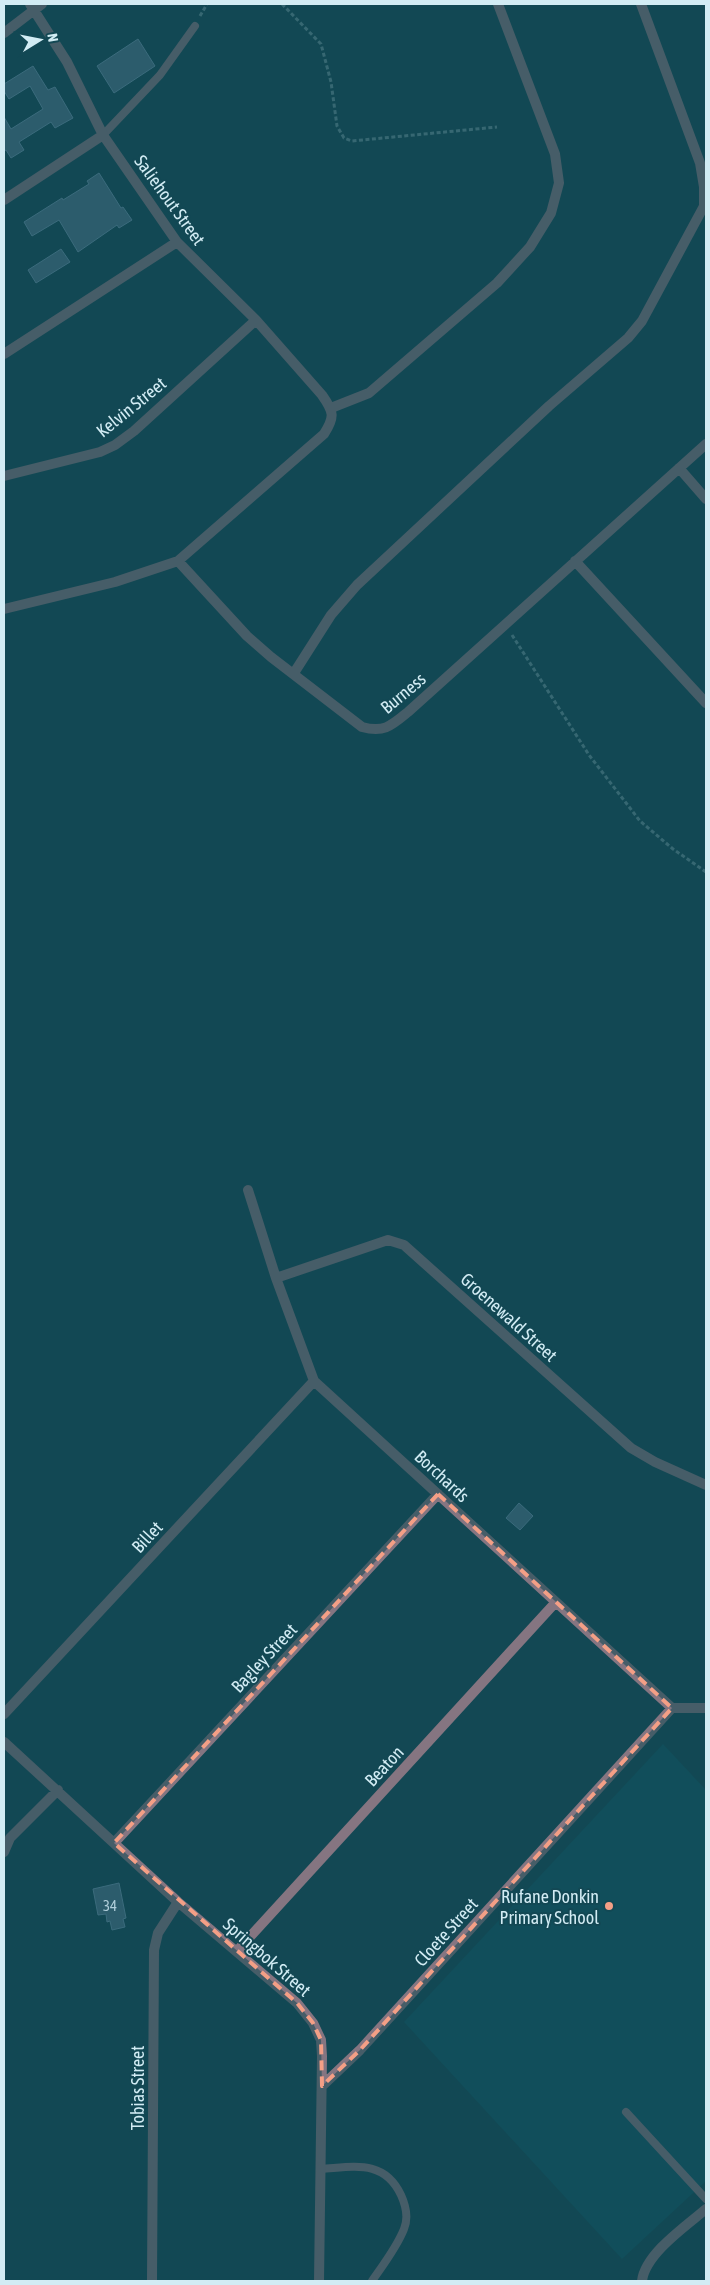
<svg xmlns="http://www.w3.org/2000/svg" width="710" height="2285" font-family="'Asap Condensed',sans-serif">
<rect width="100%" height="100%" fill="#134854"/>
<path fill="#105564" d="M663 1744 706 1790V2181L622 2259 404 2022Z"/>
<path fill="#4c738b" stroke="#6c94ad" d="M138 39 155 66 114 93 97 66Z
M33 66 48 90 55 87 73 118 55 128 51 122 19 142 24 150 11 158 6 150 4 151V117L11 129 43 109 30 86 9 99 4 91V84Z
M99 173 121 208 123 207 132 220 119 228 117 225 78 252 59 220 32 236 24 222 62 198 63 200 89 184 87 181Z
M61 249 70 262 36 283 28 270Z
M519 1503 533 1516 520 1530 506 1518Z
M119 1883 126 1918 123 1919 125 1927 112 1930 110 1921 107 1922 106 1914 98 1915 93 1889Z"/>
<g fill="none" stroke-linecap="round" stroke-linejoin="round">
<path stroke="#638d97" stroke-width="3" stroke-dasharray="4 2.5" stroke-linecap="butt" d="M282 4 321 44 331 82 337 126 344 138 352 141 497 127
M200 16 207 4
M512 635 589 755 640 821 673 849 706 872"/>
<path stroke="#857581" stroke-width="8" d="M103 135 160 75 195 26
M626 2112 706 2199
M321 2169C354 2167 384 2159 401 2195 406 2206 409 2217 404 2229 397 2247 383 2265 372 2281"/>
<path stroke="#857581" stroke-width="10" d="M4 33 42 4
M4 200 103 135
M4 354 177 242
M331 408 369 393 497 283 530 247 551 213 559 183 555 154 498 4
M679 468 706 499
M4 476 100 452 115 445 134 431 256 320
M178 561 247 636 271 657 362 727C384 733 391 726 408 712L706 444
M575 561 706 703
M4 609 115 582 178 561 324 434C335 417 334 412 322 395L256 320 177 242 103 135 67 62 30 4
M294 673 331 615 357 585 549 406 628 338 642 321 704 206V187L700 163 641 4
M248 1190 276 1278 314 1381 672 1708H706
M276 1278 388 1240 404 1245 631 1448 655 1462 706 1485
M4 1714 314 1381
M4 1742 178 1902 297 2003 313 2023 321 2040 322 2056 319 2281
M114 1843 438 1494
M4 1852 10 1838 58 1790
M237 1951 555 1603
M322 2086 360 2050 672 1708
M152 2281 154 1950 158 1933 178 1902
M642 2281C645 2254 686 2226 706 2209"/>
</g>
<path d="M0 0H710V2285H0ZM438 1494 672 1708 360 2050 322 2086 321 2040 313 2023 297 2003 114 1843Z" fill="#134854" fill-opacity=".55" fill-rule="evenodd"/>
<path fill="none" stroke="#f49f86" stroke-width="4" stroke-dasharray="10 6" stroke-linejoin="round" d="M438 1494 672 1708 360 2050 322 2086 321 2040 313 2023 297 2003 114 1843Z"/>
<circle fill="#f49f86" stroke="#134854" stroke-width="2" cx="609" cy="1906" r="5"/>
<g text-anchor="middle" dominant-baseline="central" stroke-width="4" stroke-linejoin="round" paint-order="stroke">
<g font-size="15" fill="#b0ceda">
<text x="110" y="1905">34</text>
</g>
<g font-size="18" fill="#d2ecf4" stroke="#134854">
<text transform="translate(170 200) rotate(54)">Saliehout Street</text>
<text transform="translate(131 407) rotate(-39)">Kelvin Street</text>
<text transform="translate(403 693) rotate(-40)">Burness</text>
<text transform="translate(509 1317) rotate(42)">Groenewald Street</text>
<text transform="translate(442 1476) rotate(43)">Borchards</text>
<text transform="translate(147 1537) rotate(-47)">Billet</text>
<text transform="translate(264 1658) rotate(-47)">Bagley Street</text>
<text transform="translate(384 1766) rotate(-47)">Beaton</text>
<text transform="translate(446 1932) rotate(-48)">Cloete Street</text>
<text transform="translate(267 1957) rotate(41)">Springbok Street</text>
<text transform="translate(137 2088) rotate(-90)">Tobias Street</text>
</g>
<g font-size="18" fill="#d2ecf4" stroke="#134854" text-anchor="end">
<text x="599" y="1896">Rufane Donkin<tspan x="599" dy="21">Primary School</tspan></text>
</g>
</g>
<rect width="710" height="2285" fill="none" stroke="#d2ecf4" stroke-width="10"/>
<g transform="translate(40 40) rotate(80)" stroke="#134854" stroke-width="4" paint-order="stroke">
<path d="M0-4L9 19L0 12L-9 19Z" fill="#d2ecf4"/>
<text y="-8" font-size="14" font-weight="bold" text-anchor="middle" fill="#d2ecf4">N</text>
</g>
</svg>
